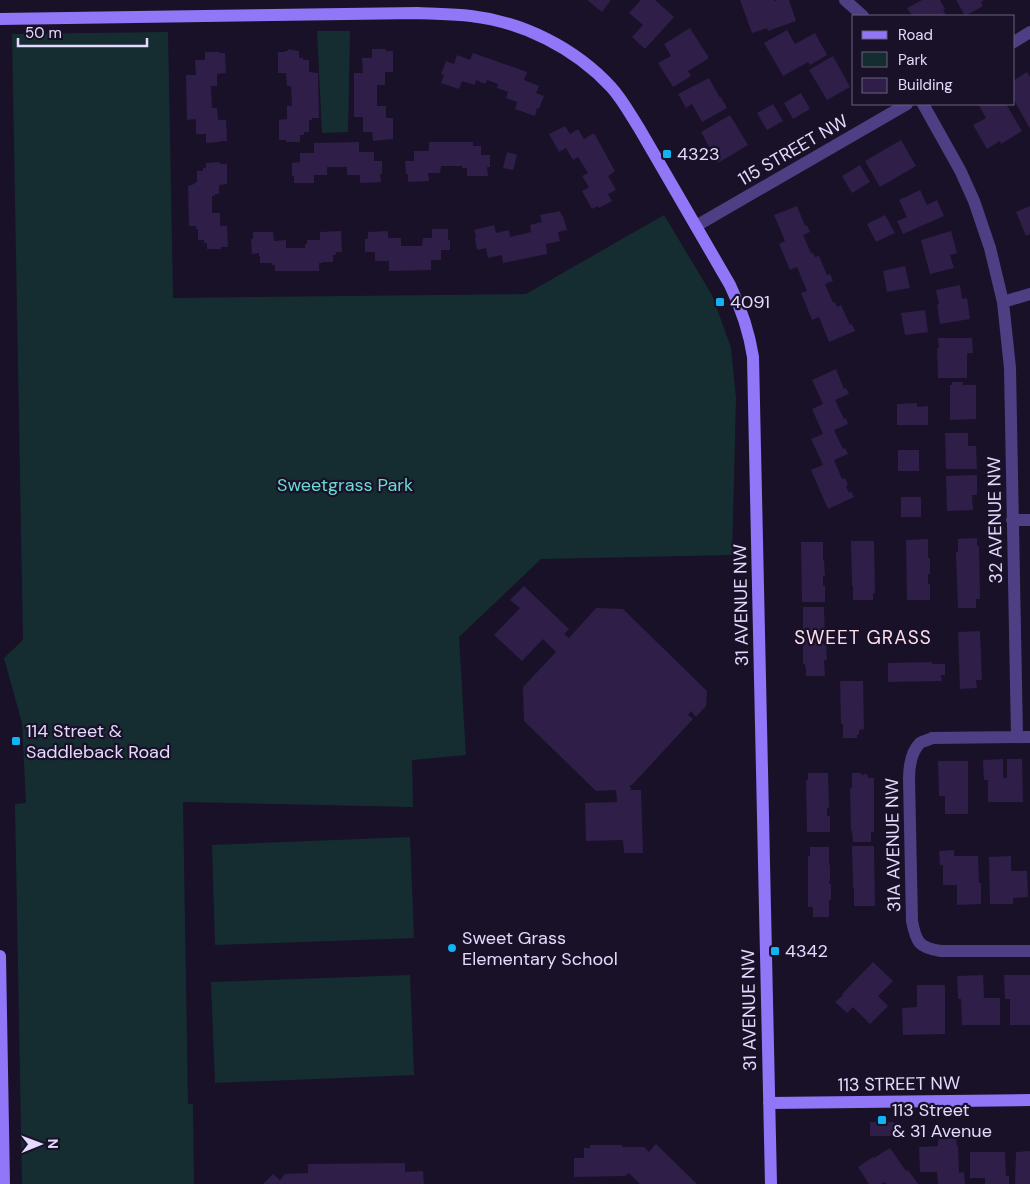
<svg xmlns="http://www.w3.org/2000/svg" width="1030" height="1184" font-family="'DM Sans',sans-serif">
<rect width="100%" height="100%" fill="#191128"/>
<path fill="#152d31" d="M317 31H350L348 132 322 133Z
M168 32 173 298 526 294 664 215 712 295 731 348 736 398 732 555 541 559 459 637 466 755 412 760 413 807 183 802 188 1104H193L194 1184H22L15 804 26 803 22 723 4 658 23 640 12 34Z
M410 837 414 938 215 945 212 845Z
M410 975 414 1075 215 1083 211 982Z"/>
<path fill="#2e1e48" d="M587 0H611L602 12Z
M641 0H655L674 17 645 49 632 37 643 25 629 13Z
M740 0H774V1L778 0H789L796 21 768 31 767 28 752 33Z
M922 0H940L945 9 943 10 947 16H912L907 8Z
M956 0H984L981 2 983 6 965 16Z
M690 28 709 58 688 71 691 76 673 87 658 63 671 56 664 44Z
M787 30 795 44 815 33 827 55 810 65 808 62 783 76 764 43Z
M288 49 299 51V58H303V60H309V72L318 73 319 118H312V120H309V132H304V135H300V142H286V140H279V120L287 119V106H292L291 86H287L286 73H278V52H285V51H288Z
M372 49H386V51H393V72H385V85H377V106H386V118H393V139L373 141 372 132H363V117H354V73H363L362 58H372Z
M205 52H219V53H225L226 73 217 74V86H211L212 108H217L218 120H226L227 141H220V142L206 143V134H196V119L187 120 186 75H196L195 60H205Z
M473 53 527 72 524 80 539 86 536 93 544 96 539 109 537 108 535 116 515 109 517 102 506 98 508 92 497 88 498 84 487 80 485 84 476 80 475 85 462 81 459 89 441 83 444 75 441 74 446 61 454 64 457 55 470 60Z
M833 56 850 87 827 100 809 70Z
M1027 72 1030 77V129L1014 100V80Z
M709 78 720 98 721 97 727 108 702 122 692 104 686 108 678 94Z
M801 93 810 109 793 119 784 103Z
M773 104 783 121 767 130 757 113Z
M978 104H1006L1022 131 1001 144 1000 141 987 149 973 125 986 118Z
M730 115 748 145 718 163 701 132Z
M565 126 570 134 578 129 584 139 594 133 615 171 608 176 616 190 608 194 612 201 599 208 598 206 592 209 582 191 589 187 582 176 588 173 578 157 573 160 566 148 559 152 549 134Z
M901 140 916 166 880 187 865 161Z
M359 142V152H374V161H382V174H380L381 182 360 183V175H347V167H327V175H314V183H294V176H292V163L300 162V153H314V143Z
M429 142H473V146H481V155H490V167H487L488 176H467V168H462V166H441L440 173H428L429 181 408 182V174H406L405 161H414V151H429Z
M507 152 517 155 513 170 503 168Z
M220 162V164H227V184L219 185V194H215V196H212V213H220V226H227L228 247H221V249H207V243H204V240H198V229H196V226H189L188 186 194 184V183L197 182V171H203V168H206V163Z
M860 165 870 182 852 193 842 176Z
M920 190 927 205 937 200 944 216 903 234 897 221 907 217 899 200Z
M797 206 805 226 807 225 810 232 803 235 811 253H813L815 257 819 256 827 275 830 274 833 281 825 284 833 303 835 302 837 307 841 305 850 325 852 324 855 331 829 342 819 317 812 320 801 293 807 291 797 267 790 270 779 244 785 241 774 215Z
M1030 206V234L1026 236 1016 212Z
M560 211 562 216H563L567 230 558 232 560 241 546 244 547 254 503 263 502 255 488 258 486 248 477 250 475 238 476 237 474 230 494 225 496 233 509 230 510 237 531 232 530 225 542 222 540 215Z
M885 215 895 233 876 242 867 224Z
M432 229H448V240H450V250H441V260H431V270L389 271V261H375V252H365V239H368V232L388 231V238H401V246H422L423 238H432Z
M341 231 342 252H336V255H333V262H322V263H319V271H275V265H272V263H260V256H259V253L252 254 251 239H253V232H273L274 241 286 240V248H305V244H307V240H320V232Z
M951 231 957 253 950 255 954 268 930 274 921 240Z
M905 266 910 288 887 292 883 271Z
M960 285 962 299 967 298 970 319 940 324 937 305 939 304 936 290Z
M925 310 928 332 905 335 901 313Z
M938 338H972L973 353H967V378H938L937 348H939Z
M836 369 844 389 846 388 849 394 835 400 844 419 846 418 848 424 834 430 843 449 845 448 848 454 834 460 842 479 845 478 848 485 846 486 849 493 851 491 854 497 828 509 811 470 823 465 811 439 823 434 812 409 823 404 812 380Z
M952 382H963L962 385H976V419L950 420V385H952Z
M917 403V407L928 406V425H897V404Z
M945 433H968V446H976L977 469H946Z
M898 450H919V471H898Z
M977 475V495H972L973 510 947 511 946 476Z
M901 497H921V517H901Z
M977 538V546H979L980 599H976V608H958L956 552H958V539Z
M928 539V558H930V574H928V584H930V600H907L906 540Z
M851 541H874L875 593H873V600H853V586H852Z
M801 542H823V560H824L825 576H823V586H825V602H802Z
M524 586 569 629 564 634 569 638 596 608 623 609 707 691 706 706 696 717 691 711 688 715 693 719 632 785H630L631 790H641L643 853H624L623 840 586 841 585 803 617 802 616 790 596 791 524 721 523 687 556 652 543 639 522 661 494 635 520 608 510 600Z
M803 607H824L825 641H823V644H826L827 660H824L825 676H806V667H805V664H803Z
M980 631 982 680H976L977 688 960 689 958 632Z
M932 662V664H945V675H941L942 681 888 682V663Z
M840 681H863L864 729 859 730V734L857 735V738H843V724H841Z
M1003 759V778H1007V759H1022L1023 802H988V780H984L983 760Z
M938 761H968V814H945V796H939Z
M808 773H828L829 808H827V816H830V832H807L806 780H808Z
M852 773H861V775L867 774 868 778H874V832H871V842H853L852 831H851L850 788H852Z
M852 846H874L875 906H854V888H853Z
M810 847H829V865H830V881H829V884H831V900H829V917H813V907H808V856H810Z
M954 850V856H978L979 883H981V904L957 905V885H943V865H940L939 851Z
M1011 856V871H1027L1028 897 1013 898V904H990L989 857Z
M873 962 893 981 878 996 888 1006 870 1024 853 1007 847 1013 835 1002 843 995 842 994Z
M983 975 984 998H1000V1025H962L961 999H958L957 976Z
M1004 975H1030V1025H1010V999H1005Z
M917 985H945V1034L903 1035 902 1008 917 1007Z
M870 1122H894V1136H870Z
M956 1138 957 1146H958L959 1173 964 1172 965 1184H938L937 1172H920L919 1147 938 1146V1139Z
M656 1144 697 1184H640L629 1173 625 1176 574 1177V1158H584V1148H590V1145H622V1147H644L649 1152Z
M890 1148 906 1171 908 1170 918 1184H886L885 1182 881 1184H869L858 1167 873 1157 874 1158Z
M1030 1151V1184H1015L1016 1152Z
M970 1152H1005L1006 1176H1009V1184H985V1178H970Z
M405 1163V1172L423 1171 424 1184H263L273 1174 280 1180 285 1174 308 1173V1164Z"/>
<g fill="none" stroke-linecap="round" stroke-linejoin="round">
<path stroke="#4e3f84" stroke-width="12" d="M845 0 863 16
M1014 42 1030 32
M923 104 960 170 974 201 990 248 1003 302 1010 368 1017 737
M696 226 907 104
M1003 302 1030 294
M1012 520H1030
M1030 737 932 738C929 740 923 741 920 743 911 752 909 767 909 779L912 921C916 942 919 948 941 951H1030"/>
<path stroke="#9176f8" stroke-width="12" d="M0 19 418 13C435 14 453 14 471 16 523 22 575 48 611 87 622 99 630 114 639 128L730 285C741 308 749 331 753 357L771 1184
M0 956 4 1184
M769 1103 1030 1100"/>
</g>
<g fill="#10b3f3" stroke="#191128" stroke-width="2">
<rect x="662" y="149" width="10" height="10" rx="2.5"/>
<rect x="715" y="297" width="10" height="10" rx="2.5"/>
<rect x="11" y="736" width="10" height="10" rx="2.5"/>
<circle cx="452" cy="948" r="5"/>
<rect x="770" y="946" width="10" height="10" rx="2.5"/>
<rect x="877" y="1115" width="10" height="10" rx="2.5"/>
</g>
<g text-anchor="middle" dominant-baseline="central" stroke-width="4.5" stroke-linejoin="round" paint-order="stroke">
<g font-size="18" fill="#e4dafd" stroke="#191128">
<text transform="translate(793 150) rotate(-30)">115 STREET NW</text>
<text transform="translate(995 520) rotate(-91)">32 AVENUE NW</text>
<text transform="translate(741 605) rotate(-91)">31 AVENUE NW</text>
<text transform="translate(893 845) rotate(-91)">31A AVENUE NW</text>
<text transform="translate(749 1010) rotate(-91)">31 AVENUE NW</text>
<text transform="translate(899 1084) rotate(-1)">113 STREET NW</text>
</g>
<g font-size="18" fill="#e4dafd" stroke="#191128" text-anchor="start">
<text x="677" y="154">4323</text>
<text x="730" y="302">4091</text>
<text x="26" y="731">114 Street &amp;<tspan x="26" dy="21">Saddleback Road</tspan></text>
<text x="462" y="938">Sweet Grass<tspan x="462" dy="21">Elementary School</tspan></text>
<text x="785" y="951">4342</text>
<text x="892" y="1110">113 Street<tspan x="892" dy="21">&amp; 31 Avenue</tspan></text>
</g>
<g font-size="18" fill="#69dbd3" stroke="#191128">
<text x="345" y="485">Sweetgrass Park</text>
</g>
<g font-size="19" letter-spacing="1" fill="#fddceb" stroke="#191128">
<text x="863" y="637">SWEET GRASS</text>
</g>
</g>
<rect x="852" y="15" width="162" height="90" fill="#191128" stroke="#6a617d"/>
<rect x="862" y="31" width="25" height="8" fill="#9176f8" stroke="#6a617d"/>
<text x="898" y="40" font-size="15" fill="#e4dafd">Road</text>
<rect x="862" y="52" width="25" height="15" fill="#152d31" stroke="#6a617d"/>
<text x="898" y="65" font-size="15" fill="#e4dafd">Park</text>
<rect x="862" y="78" width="25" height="15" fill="#2e1e48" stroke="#6a617d"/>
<text x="898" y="90" font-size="15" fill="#e4dafd">Building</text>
<g transform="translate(40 1144) rotate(89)" stroke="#191128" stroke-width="4" paint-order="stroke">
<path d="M0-4L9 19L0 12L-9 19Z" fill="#e4dafd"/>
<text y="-8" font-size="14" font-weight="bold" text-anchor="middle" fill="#e4dafd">N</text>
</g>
<path d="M18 38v8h129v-8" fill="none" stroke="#e4dafd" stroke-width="2.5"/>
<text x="25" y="38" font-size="15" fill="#e4dafd" stroke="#191128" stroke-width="4" paint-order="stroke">50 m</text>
</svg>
